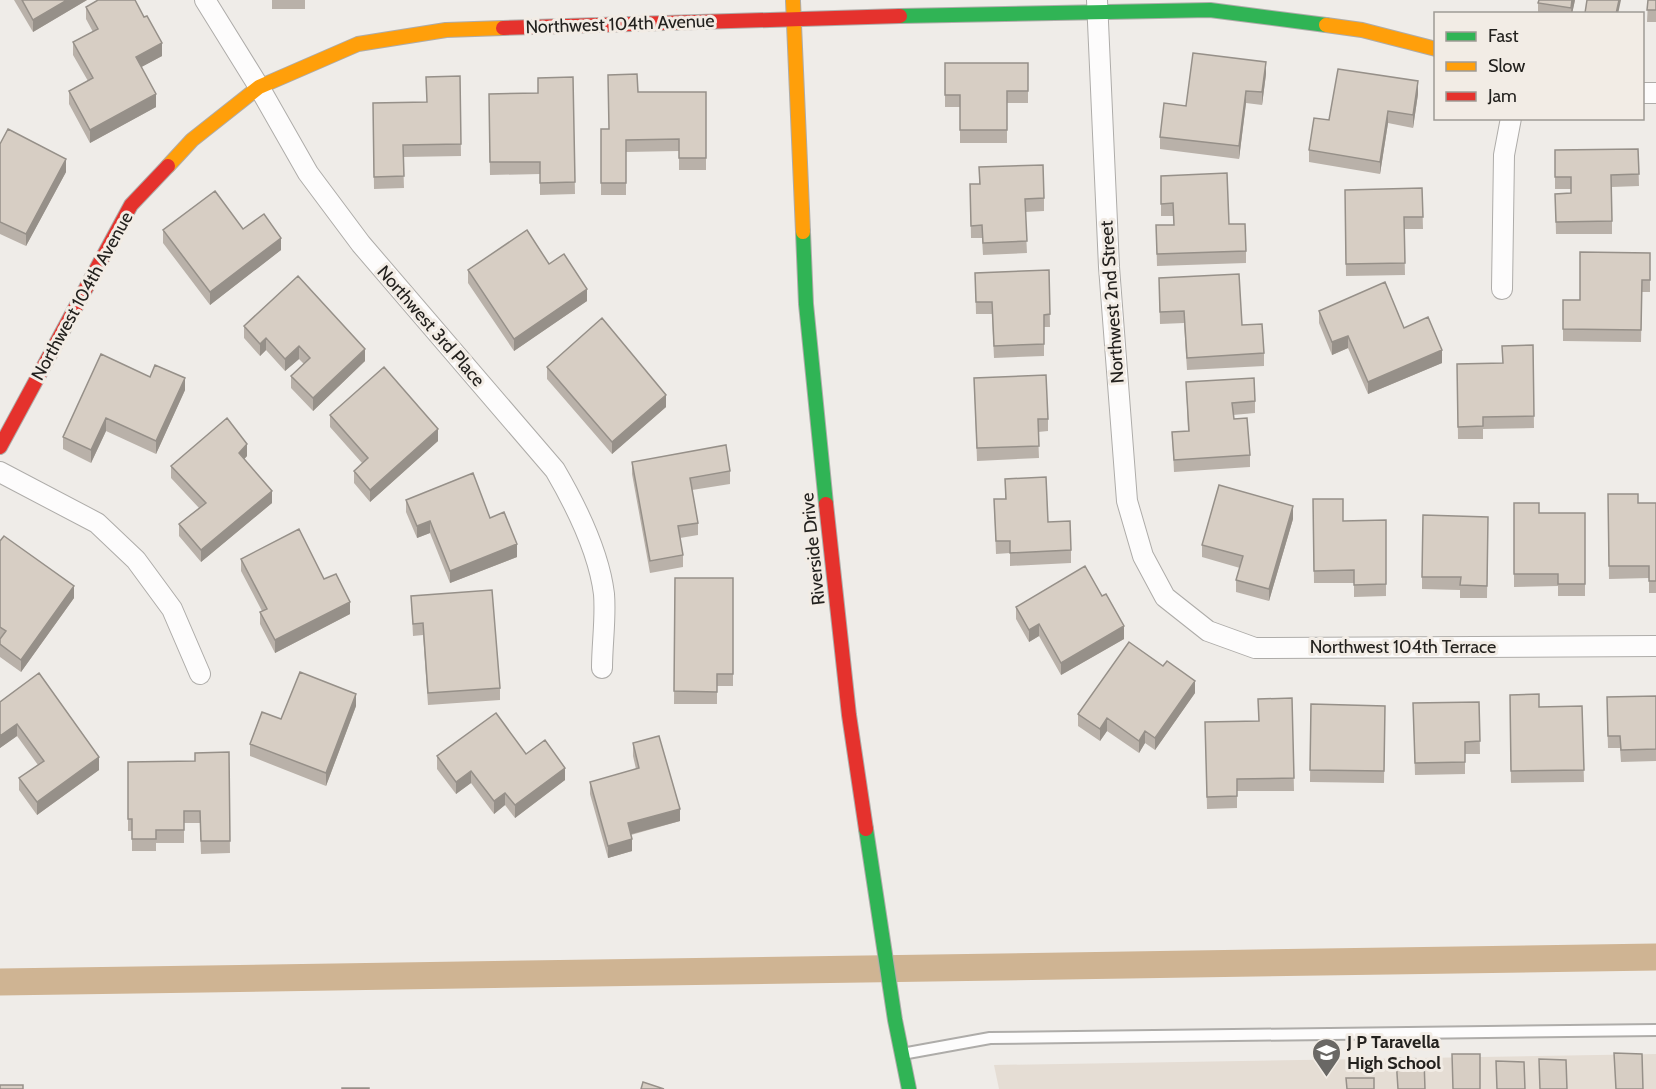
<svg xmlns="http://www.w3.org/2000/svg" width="1656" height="1089" font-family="Cabin,sans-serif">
<rect width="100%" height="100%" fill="#efece8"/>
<path fill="#e5ddd4" d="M1656 1054V1089H999L994 1065Z"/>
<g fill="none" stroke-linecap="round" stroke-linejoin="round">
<path stroke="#cfb493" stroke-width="27" d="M0 982 1656 957"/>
<defs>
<path id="lane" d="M902 1054 990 1038 1656 1030"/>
<path id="street" d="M205 0 259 87 308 173 361 244 555 470C576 506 599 553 604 594 606 618 602 644 602 668
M1097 0 1109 267 1127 501 1143 556 1165 597 1208 631 1255 648 1656 646
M1642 93H1656
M1502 289 1504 155 1511 118
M0 472 97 523 136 560 172 609 200 674"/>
<path id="fast" d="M900 16 1210 10 1326 25
M803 232 806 304 826 504
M866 829 895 1020 909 1089"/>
<path id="slow" d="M793 1 803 232
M1326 25 1362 30 1436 49
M168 166 192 140 259 87 358 44 446 30 503 28"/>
<path id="jam" d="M503 28 900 16
M0 447 131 205 168 166
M826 504 849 715 866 829"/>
</defs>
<use href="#lane" stroke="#aeaca9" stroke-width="14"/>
<use href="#street" stroke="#aeaca9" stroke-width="22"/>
<use href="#fast" stroke="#aeaca9" stroke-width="16"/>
<use href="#slow" stroke="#aeaca9" stroke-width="16"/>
<use href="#jam" stroke="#aeaca9" stroke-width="16"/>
<use href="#lane" stroke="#fdfcfc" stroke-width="10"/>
<use href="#street" stroke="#fdfcfc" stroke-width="20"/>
<use href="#fast" stroke="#30b455" stroke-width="14"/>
<use href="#slow" stroke="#ff9f0a" stroke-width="14"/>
<use href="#jam" stroke="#e5322d" stroke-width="14"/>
</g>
<path fill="#b9b1a9" d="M14 0H87L33 32Z
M272 0H305V9H272Z
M1575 0 1572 14H1538V3Z
M1648 0H1656V22H1647Z
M86 7 162 56 141 67 156 107 90 143 69 104V91L88 81 73 55V42L93 32 86 19Z
M945 63H1028V103H1007V143H960V107H945Z
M1266 74 1262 105 1246 103 1239 159 1160 149V137L1186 106Z
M460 76 461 156 403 157 404 188 374 189 373 103 426 102Z
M573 77 575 194 540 195V174L490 175 489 94 538 93Z
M638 92H706V170H679V151L626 152V195H601V129H609Z
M1418 94 1413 128 1388 123 1380 174 1309 162V150L1329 120Z
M0 144 66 172 26 246 0 234Z
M1638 149 1639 186 1612 187V234H1556L1555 194 1571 193V189H1555V150Z
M979 167 1044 198V211L1025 212 1027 253 983 255 982 238H971L970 184H979Z
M1161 176 1229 224 1246 251V263L1157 266 1156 225H1174L1173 216H1161Z
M1422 188 1423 229H1404L1405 275 1346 276 1345 190Z
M243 229 281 250 210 305 163 243V230Z
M1650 253V292H1642L1641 342 1563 341V300H1580Z
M549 264 587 301 514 351 468 283V270Z
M1049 270 1050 327H1044V356L994 358 992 314H976L975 273Z
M1159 278 1242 325 1264 353V366L1187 370 1184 323 1160 324Z
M1319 311 1404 328 1442 363 1368 394 1348 348 1332 355 1319 323Z
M244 326 365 361 313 411 291 388V376L304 364 299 359 285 371 266 350 260 356 244 338Z
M1533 345 1534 428 1483 429V439H1458L1457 364 1502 363Z
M547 367 666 407 612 454 547 379Z
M150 377 185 390 156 454 106 431 91 463 63 449V437Z
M974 378 1048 419V431L1038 432 1039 458 977 461Z
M1186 382 1255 401V413L1233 415 1234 419 1250 455V467L1174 472 1172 432 1188 431Z
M330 415 438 441 370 502 354 483V471L362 463 330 427Z
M247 456 244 459 272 503 201 562 179 536V524L199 508 171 478V466Z
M632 462 730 471V484L692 490 698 523V535L680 538 683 555V567L650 573 632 474Z
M1005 479 1048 522 1071 550V563L1010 566V553L996 554 994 499H1005Z
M1608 494 1638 503H1656V593H1649V578L1609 579Z
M1313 499 1343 521 1386 520V596L1354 597V583H1314Z
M406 500 490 518 517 557 450 583 430 533 417 538 406 512Z
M1514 503 1539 513H1585V596H1558V586L1514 587Z
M1488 517 1487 598H1460V590L1422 589V577Z
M1293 519 1269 601 1236 592V580L1240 568 1202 557V545Z
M0 541 74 598 21 672 0 657Z
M241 559 324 579 350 614 275 653 260 624V612L262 611 241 571Z
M675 578H733V686H717V704H674Z
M411 596 500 688V700L428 705 423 635 413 636Z
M1016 607 1124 639 1061 675 1039 636 1029 642 1016 619Z
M1195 693 1155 750 1145 743 1139 753 1107 731 1100 741 1078 726V714Z
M1510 695 1539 707 1582 706 1584 782 1511 783Z
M1656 696V761L1621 762 1620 748H1608L1607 710Z
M1292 698 1294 791H1237V808L1207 809 1205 722 1259 721Z
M0 702 99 770 37 815 19 790V778L38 765 17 736 0 748Z
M1479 702 1480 754H1465V774L1415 775 1413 703Z
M1311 704 1385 706 1384 783 1310 782Z
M356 706 326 786 250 756V744L281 719Z
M633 743 680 821 631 835 632 851 608 858 590 794V782L636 769 633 756Z
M229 752 230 853 201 854 200 823H184V843H156V851H132V831H128V762L195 761Z
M526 754 565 780 515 818 505 805 494 814 471 783 456 794 437 769V756Z"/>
<path fill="#969089" d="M67 0H87L33 32V20Z
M1572 0H1575L1572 14H1571Z
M1619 0H1621L1618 14H1616Z
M162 43V56L136 70V57Z
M1266 62V74L1262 105V92Z
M1418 81V94L1413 128V115Z
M1246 91V103L1239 159V146Z
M156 94V107L90 143V130Z
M1388 111V123L1380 174V162Z
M66 159V172L26 246V234Z
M281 238V250L210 305V292Z
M587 289V301L514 351V339Z
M1348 336V348L1332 355V342Z
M266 338V350L260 356V344Z
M299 346V359L285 371V359Z
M365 349V361L313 411V398Z
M1442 350V363L1368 394V382Z
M185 378V390L156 454V441Z
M666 395V407L612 454V442Z
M106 418V431L91 463V450Z
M438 429V441L370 502V490Z
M247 444V456L239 465V453Z
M272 491V503L201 562V550Z
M1293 506V519L1269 601V589Z
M430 521V533L417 538V526Z
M517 544V557L450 583V571Z
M74 586V598L21 672V660Z
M350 602V614L275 653V640Z
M1039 624V636L1029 642V630Z
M1124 626V639L1061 675V663Z
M1195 681V693L1155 750V738Z
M356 694V706L326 786V773Z
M1107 718V731L1100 741V729Z
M17 724V736L0 748V736Z
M1145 731V743L1139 753V741Z
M99 757V770L37 815V802Z
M565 768V780L515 818V805Z
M471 771V783L456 794V782Z
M505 793V805L494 814V801Z
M680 809V821L628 835V823Z
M632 839V851L608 858V846Z"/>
<path fill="#d7cec4" stroke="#969089" stroke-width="1.5" d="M22 0H67L33 20Z
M98 0H135L144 17 147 16 162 43 136 57 156 94 90 130 69 91 93 78 73 42 98 29 86 7Z
M1539 0H1572L1571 8 1538 3Z
M1587 0H1619L1616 14 1585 13Z
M1648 0H1656V10H1647Z
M1193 53 1266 62 1262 92 1246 91 1239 146 1160 137 1164 103 1186 106Z
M945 63H1028V91H1007V130H960V95H945Z
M1338 69 1418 81 1413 115 1388 111 1380 162 1309 150 1314 118 1329 120Z
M637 74 638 92H706V158H679V139L626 140V183H601V129H609L608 75Z
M460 76 461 144 403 145 404 176 374 177 373 103 427 102 426 77Z
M573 77 575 182 540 183V162H490L489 94 538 93V78Z
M8 129 66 159 26 234 0 222V144Z
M1638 149 1639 174 1611 175 1612 221 1556 222 1555 194 1571 193V177H1555V150Z
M1043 165 1044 198 1025 199 1027 241 983 243 982 225 971 226 970 184H980L979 167Z
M1227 173 1229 224H1245L1246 251 1157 254 1156 225H1174L1173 203 1161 204V176Z
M1422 188 1423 217H1404L1405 263 1346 264 1345 190Z
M215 191 243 229 264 214 281 238 210 292 163 230Z
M527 230 549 264 564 254 587 289 514 339 468 270Z
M1580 252 1650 253V280H1642L1641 330 1563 329V300H1580Z
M1049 270 1050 314 1044 315V344L994 346 992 302H976L975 273Z
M1239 274 1242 325 1262 324 1264 353 1187 358 1184 311 1160 312 1159 278Z
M298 276 365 349 313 398 291 376 310 358 299 346 285 359 266 338 260 344 244 326Z
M1385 282 1404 328 1428 317 1442 350 1368 382 1348 336 1332 342 1319 311Z
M602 318 666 395 612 442 547 367Z
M1533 345 1534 416 1483 417V426L1458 427 1457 364 1503 363 1502 346Z
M101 354 150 377 155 365 185 378 156 441 106 418 91 450 63 437Z
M384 367 438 429 370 490 354 471 368 458 330 415Z
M1046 375 1048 419H1038L1039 446 977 448 974 378Z
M1254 378 1255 401 1232 403 1234 419 1247 418 1250 455 1174 460 1172 432 1189 431 1186 382Z
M227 418 247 444 239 453 272 491 201 550 179 524 206 503 171 466Z
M726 445 730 471 690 478 698 523 678 526 683 555 650 561 632 462Z
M473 473 490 518 504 512 517 544 450 571 430 521 417 526 406 500Z
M1046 477 1048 522 1070 521 1071 550 1010 553V541H996L994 499H1006L1005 479Z
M1219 485 1293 506 1269 589 1236 580 1243 556 1202 545Z
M1608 494H1638V503H1656V581H1649V566H1609Z
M1313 499H1343V521L1386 520V584L1354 585V570L1314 571Z
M1514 503H1539V513H1585V584H1558V574H1514Z
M1423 515 1488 517 1487 586 1460 585 1461 577H1422Z
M299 529 324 579 336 574 350 602 275 640 260 612 267 609 241 559Z
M4 536 74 586 21 660 0 644V639L6 631 0 627V541Z
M1085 566 1102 596 1106 594 1124 626 1061 663 1039 624 1029 630 1016 607Z
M675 578H733V674H717V692L674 691Z
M492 590 500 688 428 693 423 623 413 624 411 596Z
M1129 642 1163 666 1167 661 1195 681 1155 738 1145 731 1139 741 1107 718 1100 729 1078 714Z
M300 672 356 694 326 773 250 744 262 712 281 719Z
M39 673 99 757 37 802 19 778 44 761 17 724 0 736V702Z
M1539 694V707L1582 706 1584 770 1511 771 1510 695Z
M1656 696V749L1621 750 1620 736H1608L1607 697Z
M1292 698 1294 778 1237 779V796L1207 797 1205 722 1259 721 1258 699Z
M1479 702 1480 741 1465 742V762L1415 763 1413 703Z
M1311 704 1385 706 1384 771 1310 770Z
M496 713 526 754 545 740 565 768 515 805 505 793 494 801 471 771 456 782 437 756Z
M659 736 680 809 628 823 632 839 608 846 590 782 639 768 633 743Z
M229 752 230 841H201L200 811H184V830H156V839H132V819H128V762L195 761V753Z
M1614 1053 1642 1054 1643 1089H1616Z
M1452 1054H1480V1089H1453Z
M1396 1058 1424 1059 1425 1089H1398Z
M1539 1059 1566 1060 1567 1089H1540Z
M1496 1061 1524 1062 1525 1089H1497Z
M1346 1078H1374V1089H1347Z
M643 1082 664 1089H641Z
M0 1085H23V1089H0Z
M342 1088H369V1089H342Z"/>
<defs>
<symbol id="school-pin" viewBox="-11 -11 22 30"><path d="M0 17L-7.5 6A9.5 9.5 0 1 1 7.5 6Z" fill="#6a6865" stroke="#f2ece5"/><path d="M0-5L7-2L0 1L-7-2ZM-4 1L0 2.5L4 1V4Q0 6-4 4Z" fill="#fff"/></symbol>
</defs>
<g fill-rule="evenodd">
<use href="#school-pin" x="1310" y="1036" width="33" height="45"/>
</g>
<g text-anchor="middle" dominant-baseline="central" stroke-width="6" stroke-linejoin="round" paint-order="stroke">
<g font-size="18" fill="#23211e" stroke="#f2ece5">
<text transform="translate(620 24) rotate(-2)">Northwest 104th Avenue</text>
<text transform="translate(82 296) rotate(-61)">Northwest 104th Avenue</text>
<text transform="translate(1112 302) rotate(-94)">Northwest 2nd Street</text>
<text transform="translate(431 326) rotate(49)">Northwest 3rd Place</text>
<text transform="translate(813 549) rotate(-96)">Riverside Drive</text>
<text x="1403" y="647">Northwest 104th Terrace</text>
</g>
<g font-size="18" font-weight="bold" fill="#23211e" stroke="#f2ece5" text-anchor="start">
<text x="1347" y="1042">J P Taravella<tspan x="1347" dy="21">High School</tspan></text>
</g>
</g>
<rect x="1434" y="12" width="210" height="108" fill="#f2ece5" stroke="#9f9b95" stroke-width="1.5"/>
<rect x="1446" y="32" width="30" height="9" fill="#30b455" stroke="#9f9b95" stroke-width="1.5"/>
<text x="1488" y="42" font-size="18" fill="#23211e">Fast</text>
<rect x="1446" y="62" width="30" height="9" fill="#ff9f0a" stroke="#9f9b95" stroke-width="1.5"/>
<text x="1488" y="72" font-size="18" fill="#23211e">Slow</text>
<rect x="1446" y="92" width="30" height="9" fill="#e5322d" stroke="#9f9b95" stroke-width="1.5"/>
<text x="1488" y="102" font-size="18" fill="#23211e">Jam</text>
</svg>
